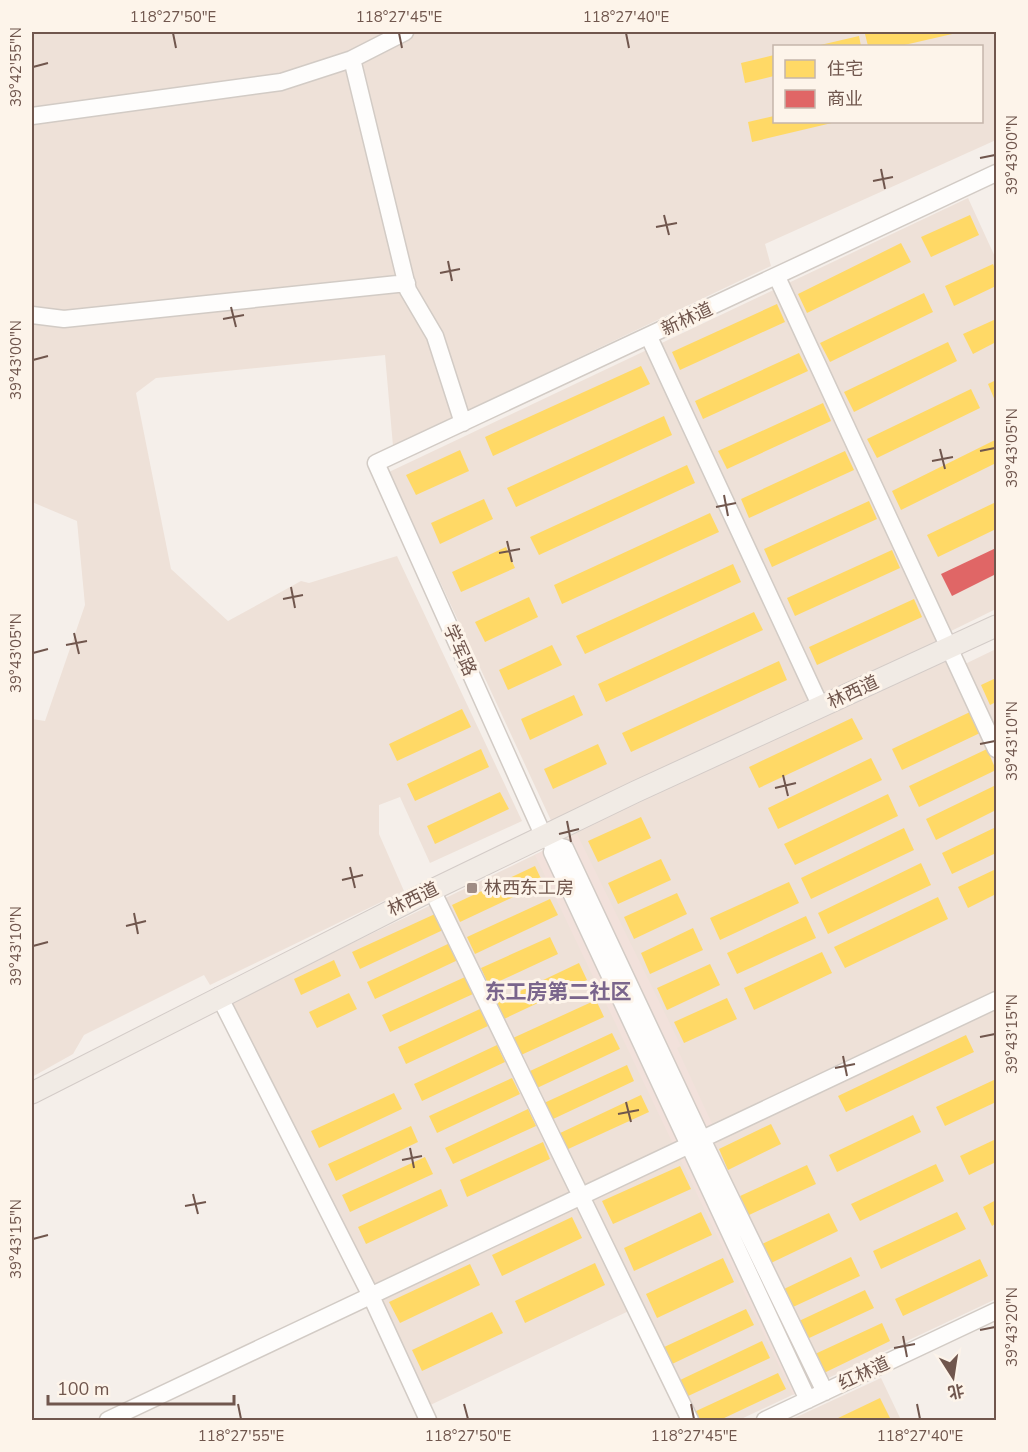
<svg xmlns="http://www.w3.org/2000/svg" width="1028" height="1452" font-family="'Nunito Sans','Noto Sans SC',sans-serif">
<rect width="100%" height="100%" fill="#f5efea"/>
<path fill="#eee1d8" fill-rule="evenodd" d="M32 32H996V140L765 244 771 266 393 446 385 355 156 378 136 393 171 569 228 621 301 581 309 583 397 556 522 821 430 863 400 797 379 805V834L404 891 210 985 204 975 84 1035 73 1054 32 1077V719L45 721 85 605 77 521 32 502ZM774 46H982V122H774Z
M968 198 996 259V609L949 632 965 664 996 649V1299L739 1420H686L633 1309 424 1408 231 1002 561 842 389 472Z
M881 1378 901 1420H790Z"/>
<path fill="#f2e1db" d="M577 834 681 1046 677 1048 715 1130 702 1136 821 1382 793 1395 535 855Z"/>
<path fill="#ffd966" d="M876 32H961L900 46H868L865 34Z
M859 36 861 46H816Z
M774 55V76L745 83 741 63Z
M774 116V122H836L752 142 748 122Z
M970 215 979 235 931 257 921 237Z
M901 243 911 262 807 313 798 294Z
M993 264 996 271V286L954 306 945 286Z
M924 293 933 312 830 362 820 343Z
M777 304 785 322 680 370 672 352Z
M996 319V342L973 354 963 334Z
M948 342 957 361 854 412 844 392Z
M799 353 808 371 703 419 695 401Z
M641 366 650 384 493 456 485 437Z
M996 380V403L988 384Z
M971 389 980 408 877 458 867 439Z
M823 403 831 421 727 469 718 451Z
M664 416 672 435 516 507 507 488Z
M995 440 996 463 901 510 892 491Z
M460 450 469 471 416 495 406 475Z
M845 451 854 470 749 518 741 499Z
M687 465 695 483 539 555 530 537Z
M484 499 493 519 440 544 431 523Z
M869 501 877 519 772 567 764 549Z
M996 502V529L938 557 927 535Z
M710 513 719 532 562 604 554 585Z
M506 547 515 568 461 592 452 572Z
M892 550 900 568 795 616 787 598Z
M733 564 741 582 585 654 576 636Z
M529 597 538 617 485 642 475 622Z
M914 599 922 617 817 665 809 647Z
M754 612 763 630 606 702 598 684Z
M552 645 562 665 508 690 499 670Z
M779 661 787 680 631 752 622 733Z
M996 678V702L990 705 981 685Z
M574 695 583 715 530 740 521 719Z
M462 709 471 727 397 761 389 744Z
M970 712 980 733 902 770 892 749Z
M852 718 863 739 759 788 749 767Z
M598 744 607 764 553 789 544 769Z
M481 749 489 767 415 801 407 784Z
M987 749 996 770 919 807 909 786Z
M871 758 882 780 778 829 768 808Z
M996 785V810L936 840 926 819Z
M500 792 509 809 435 844 427 826Z
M888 794 898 816 795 865 784 844Z
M641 817 651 838 598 862 588 841Z
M996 827V853L952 874 942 853Z
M904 828 914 850 811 899 801 878Z
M661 859 671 880 618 904 608 883Z
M921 863 931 885 828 934 818 913Z
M535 866 543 883 460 922 452 905Z
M996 869V894L968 908 958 887Z
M789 882 799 903 720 940 710 918Z
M677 893 687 914 634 939 624 917Z
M938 897 948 919 845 968 834 947Z
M550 899 558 915 475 954 467 937Z
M435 914 443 930 360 969 352 952Z
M806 916 816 938 737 974 727 953Z
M693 928 703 950 650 974 641 953Z
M550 937 558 954 489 986 481 968Z
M450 943 458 960 375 999 367 982Z
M822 952 832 973 754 1010 744 988Z
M334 960 341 976 301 995 294 979Z
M579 963 587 980 504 1019 497 1002Z
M710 964 720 985 667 1010 657 988Z
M465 977 473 994 390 1032 382 1015Z
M349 993 357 1009 317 1028 309 1012Z
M727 998 737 1019 684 1043 674 1022Z
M596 1000 604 1017 521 1055 513 1038Z
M480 1009 488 1026 406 1064 398 1047Z
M612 1033 620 1049 537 1088 530 1071Z
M966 1035 974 1052 846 1112 838 1096Z
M497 1045 505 1062 422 1101 414 1084Z
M627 1065 634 1081 551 1120 544 1103Z
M512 1078 520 1094 437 1133 429 1116Z
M996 1079V1102L945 1126 936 1107Z
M394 1093 402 1109 319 1148 311 1131Z
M641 1095 649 1112 566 1150 558 1134Z
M528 1109 536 1126 453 1164 445 1148Z
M913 1115 921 1132 837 1172 829 1155Z
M771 1124 781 1144 728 1170 719 1149Z
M411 1126 418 1142 336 1181 328 1164Z
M996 1139V1162L969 1175 960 1156Z
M543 1142 550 1159 467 1197 460 1180Z
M425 1157 433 1174 350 1212 342 1195Z
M936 1164 944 1181 860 1221 851 1204Z
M807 1165 816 1184 749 1215 740 1196Z
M680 1166 691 1189 613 1224 602 1201Z
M441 1189 448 1206 366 1244 358 1227Z
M996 1200V1223L992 1226 983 1207Z
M701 1212 712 1235 634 1271 624 1248Z
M957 1212 966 1229 881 1269 873 1251Z
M829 1213 838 1231 771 1263 762 1244Z
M572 1217 582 1238 502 1276 492 1255Z
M851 1257 860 1276 793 1307 784 1289Z
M723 1258 734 1282 657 1318 646 1294Z
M980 1259 988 1276 903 1316 895 1299Z
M595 1263 605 1285 525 1323 515 1301Z
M470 1264 480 1285 400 1323 389 1302Z
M865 1290 874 1308 807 1339 799 1321Z
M746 1309 754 1325 670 1365 662 1348Z
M492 1312 503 1333 422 1371 412 1350Z
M882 1323 890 1341 824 1373 815 1354Z
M762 1341 770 1358 686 1397 678 1381Z
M778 1373 786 1389 720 1420H698L694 1412Z
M880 1398 891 1420H834Z"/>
<path fill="#e06666" d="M996 548V574L952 596 941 574Z"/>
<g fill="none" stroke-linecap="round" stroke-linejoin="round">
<defs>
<path id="minor" d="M405 32 352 59 408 290 435 336 463 423
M32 116 281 82 352 59
M777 277 996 749
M32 315 64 319 407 283
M649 337 821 707
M554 845 565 848 702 1139 825 1392
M432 890 690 1420
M219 996 371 1296 428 1420
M808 1400 552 852 554 845 544 837 376 463 996 173
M108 1420 996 1000
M765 1420 996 1311"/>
<path id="major" d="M32 1093 432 890 635 792 996 626"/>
</defs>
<use href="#minor" stroke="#d2cbc5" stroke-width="19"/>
<use href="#major" stroke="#d3cbc7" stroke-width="23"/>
<use href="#minor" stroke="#fefdfc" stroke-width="16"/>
<use href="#major" stroke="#f1ebe5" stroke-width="21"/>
</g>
<path fill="none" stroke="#70564d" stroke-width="2" d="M173 33 176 48M399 33 402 48M626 33 629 48M33 67 48 63M980 158 995 155M881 169 885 189M873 181 893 177M664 215 669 235M656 227 677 223M448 261 452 281M440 273 460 269M231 307 236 327M223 319 244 315M33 360 48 356M940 449 945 469M980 451 995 448M932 461 953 457M724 495 728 516M716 507 736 503M507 541 512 562M499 553 520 549M291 587 295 608M283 599 303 595M74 633 79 654M66 645 87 641M33 653 48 649M980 744 995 741M783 775 788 796M775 788 796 783M567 821 571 842M559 834 579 829M350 867 355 888M342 880 363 875M134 913 138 934M126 926 146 921M33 946 48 942M980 1037 995 1034M843 1056 847 1076M835 1068 855 1064M626 1102 631 1122M618 1114 639 1110M410 1148 414 1168M402 1160 422 1156M193 1194 198 1214M185 1206 206 1202M33 1239 48 1235M980 1330 995 1327M903 1336 907 1357M894 1348 915 1344M238 1404 241 1419M464 1404 468 1419M691 1404 694 1419M917 1404 920 1419"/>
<rect fill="#9f8c84" stroke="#fdf4ea" stroke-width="2" x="466" y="882" width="12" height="12" rx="3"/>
<g text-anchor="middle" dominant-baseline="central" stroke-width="6" stroke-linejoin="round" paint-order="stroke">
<g font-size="18" fill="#70564d" stroke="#fdf4ea">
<text transform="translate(687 319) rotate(-25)">新林道</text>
<text transform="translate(460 650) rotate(66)">学军路</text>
<text transform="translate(853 692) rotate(-25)">林西道</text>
<text transform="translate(413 899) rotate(-26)">林西道</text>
<text transform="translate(864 1373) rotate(-25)">红林道</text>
</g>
<g font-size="18" fill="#70564d" stroke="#fdf4ea" text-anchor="start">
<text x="484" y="888">林西东工房</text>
</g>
<g font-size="21" font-weight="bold" fill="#7a658c" stroke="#fdf4ea">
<text x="558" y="992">东工房第二社区</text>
</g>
</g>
<rect width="1028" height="1452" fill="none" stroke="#fdf4ea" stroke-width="66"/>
<rect x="773" y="45" width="210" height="78" fill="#fdf4ea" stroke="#c5b5ab" stroke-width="1.5"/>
<rect x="785" y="60" width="30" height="18" fill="#ffd966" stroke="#c5b5ab" stroke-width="1.5"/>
<text x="827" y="75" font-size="18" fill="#70564d">住宅</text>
<rect x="785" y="90" width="30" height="18" fill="#e06666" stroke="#c5b5ab" stroke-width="1.5"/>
<text x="827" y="105" font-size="18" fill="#70564d">商业</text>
<g transform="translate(953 1377) rotate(168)" stroke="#fdf4ea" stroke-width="4.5" paint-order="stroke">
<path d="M0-4.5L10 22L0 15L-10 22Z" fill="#70564d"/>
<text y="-9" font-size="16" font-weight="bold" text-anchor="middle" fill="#70564d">北</text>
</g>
<path d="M48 1395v9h186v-9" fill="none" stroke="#70564d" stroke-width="3"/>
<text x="57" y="1395" font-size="18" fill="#70564d" stroke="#fdf4ea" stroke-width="4.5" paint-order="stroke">100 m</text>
<rect x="33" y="33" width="962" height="1386" fill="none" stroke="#70564d" stroke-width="2"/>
<g font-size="15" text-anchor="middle" fill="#70564d">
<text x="173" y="22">118°27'50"E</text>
<text x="399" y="22">118°27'45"E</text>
<text x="626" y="22">118°27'40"E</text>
<text transform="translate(16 67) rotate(-90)" y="5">39°42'55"N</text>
<text transform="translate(1012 155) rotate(-90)" y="5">39°43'00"N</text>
<text transform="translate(16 360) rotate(-90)" y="5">39°43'00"N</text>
<text transform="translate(1012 448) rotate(-90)" y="5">39°43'05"N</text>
<text transform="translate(16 653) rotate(-90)" y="5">39°43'05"N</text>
<text transform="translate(1012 741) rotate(-90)" y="5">39°43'10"N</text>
<text transform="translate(16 946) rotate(-90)" y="5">39°43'10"N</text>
<text transform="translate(1012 1034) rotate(-90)" y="5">39°43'15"N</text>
<text transform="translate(16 1239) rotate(-90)" y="5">39°43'15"N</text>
<text transform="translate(1012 1327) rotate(-90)" y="5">39°43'20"N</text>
<text x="241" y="1441">118°27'55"E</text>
<text x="468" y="1441">118°27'50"E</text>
<text x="694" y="1441">118°27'45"E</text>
<text x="920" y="1441">118°27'40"E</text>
</g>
</svg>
